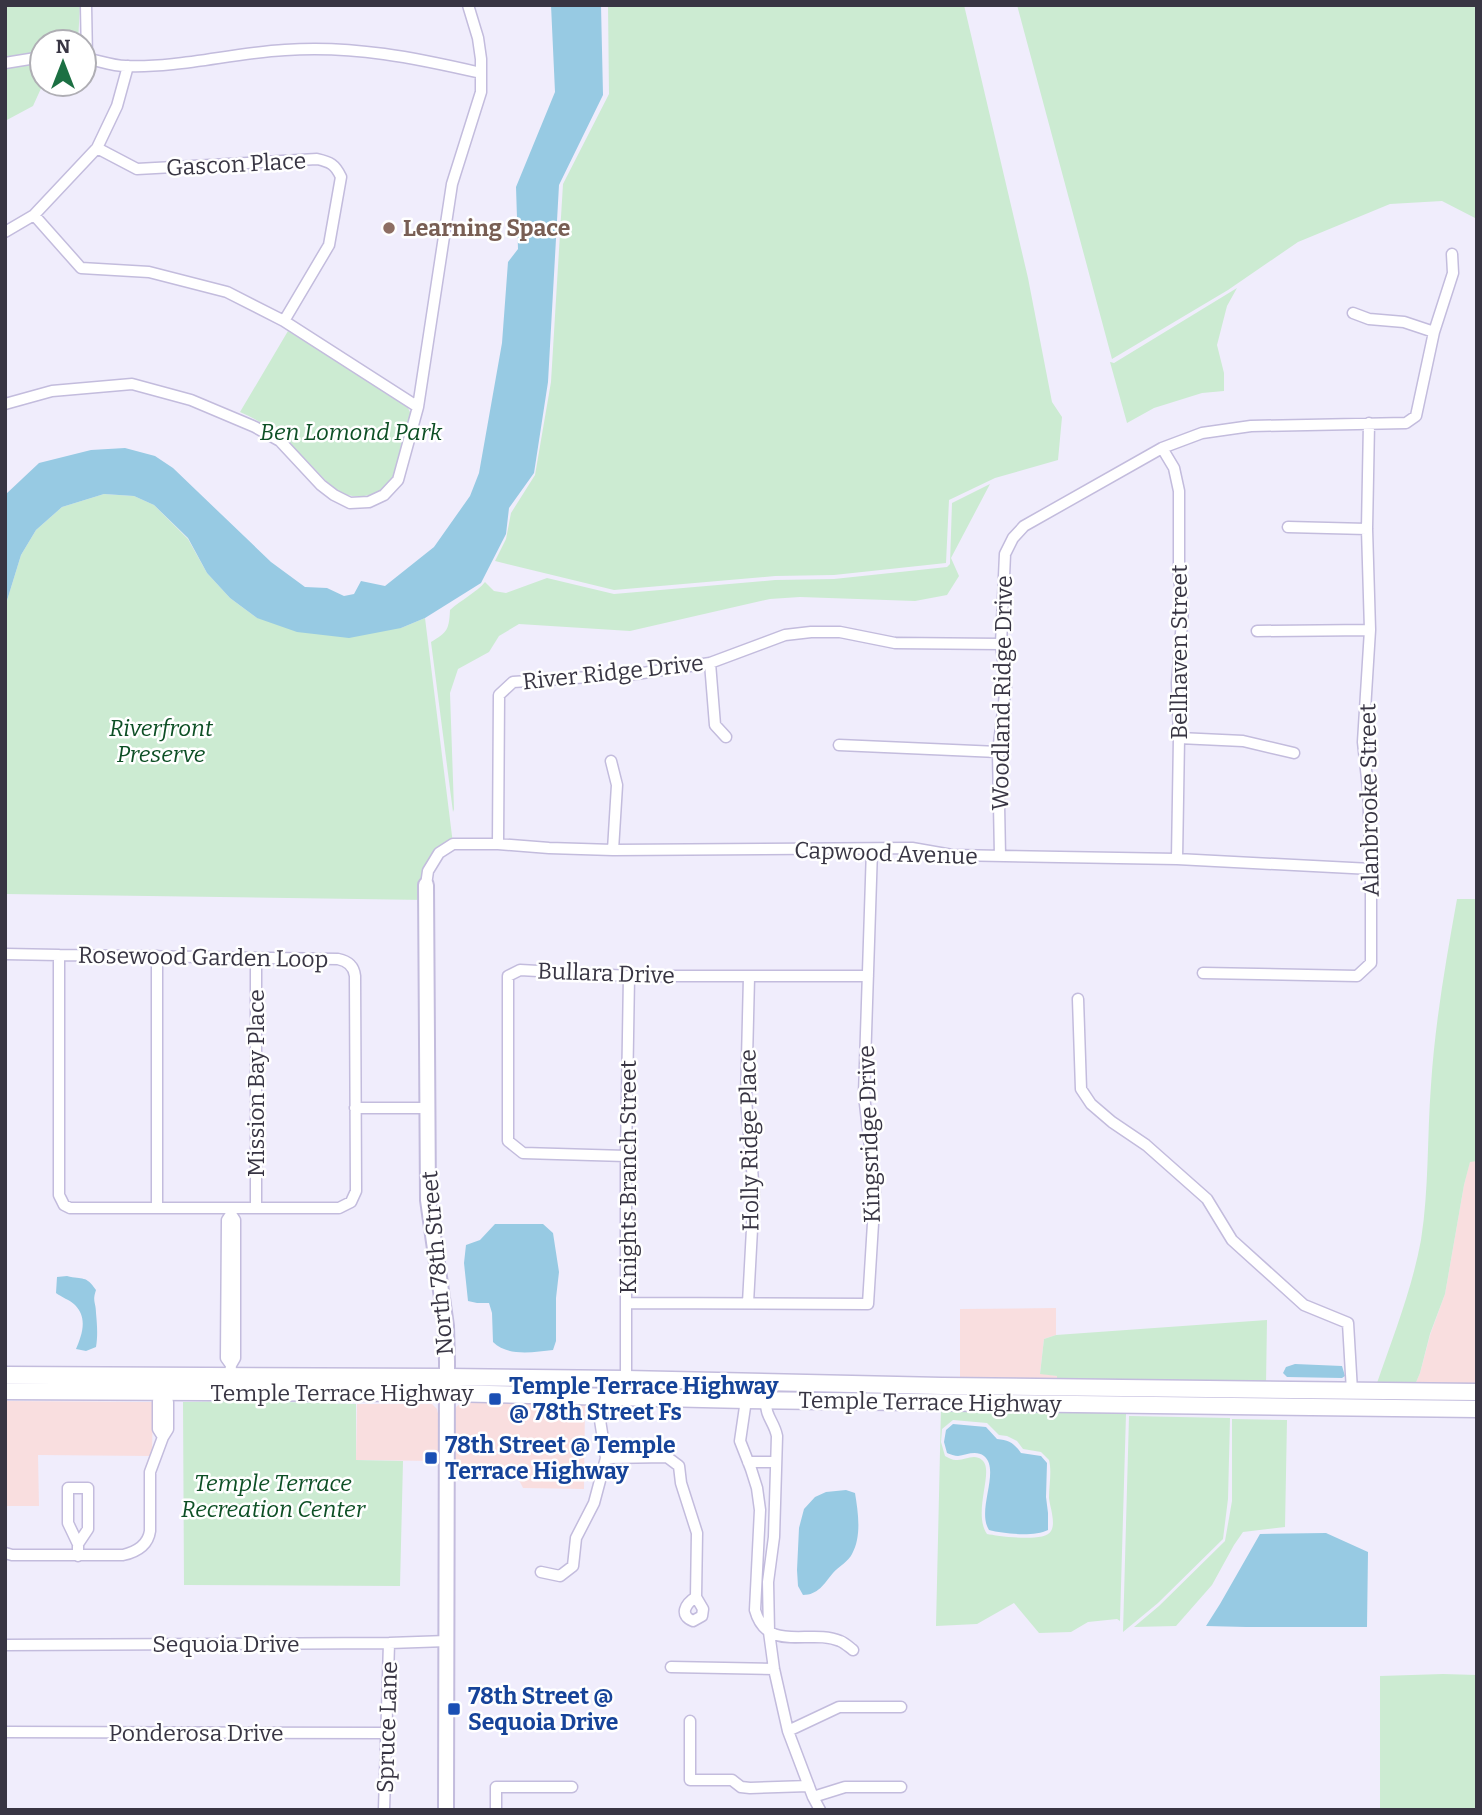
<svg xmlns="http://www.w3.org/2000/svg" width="1482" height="1815" font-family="Bitter,serif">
<rect width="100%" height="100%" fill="#f0edfc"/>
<path fill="#f9dedf" d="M1470 1161H1477V1388L1414 1387 1420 1373 1430 1335 1445 1294 1464 1185Z
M1056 1308V1335L1044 1339 1040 1373 1057 1376V1383L960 1382V1309Z
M5 1401 153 1402 152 1456 38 1455 39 1506H5Z
M466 1401 585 1403 584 1489 523 1488 519 1480 453 1479V1413L457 1406Z
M357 1404H432L437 1409 439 1418 438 1461 356 1460Z"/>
<path fill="#ccebd2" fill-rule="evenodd" d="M5 5H80L78 42H42V52L5 58Z
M608 5H964L1028 278 1052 402 1062 417 1058 460 995 478 949 500 946 563 834 575 775 576 614 590 495 561 506 539 511 513 535 475 551 382 563 184 609 94Z
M1017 5H1477V219L1442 201 1390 204 1298 242 1228 290 1112 359Z
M36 62H42L43 84 33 106 5 121V68Z
M1237 288 1227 306 1217 345 1224 373V391L1202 393 1154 408 1127 423 1110 362 1114 363Z
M288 331 406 404 411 414 395 474C383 497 356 503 334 489 306 460 279 428 240 412Z
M990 484 951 558 959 576 947 595 915 601 800 597 770 599 630 631 519 624 499 636 489 652 458 669 450 693 454 809 453 812 431 642C448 632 449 629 450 610 461 600 477 592 485 582L494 591 506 593 547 578 614 594 775 580 834 579 947 567 950 564 952 503Z
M104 494 134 496 154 505 188 539 207 573 230 598 257 618 401 628 425 618 453 844 428 871 426 900 5 894V607L21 555 36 530 62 507Z
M1457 899H1477V1161L1470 1162 1464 1185 1445 1294 1430 1334 1420 1373 1414 1387 1377 1383C1393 1337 1412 1289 1421 1240 1429 1189 1427 1137 1431 1085 1435 1023 1446 960 1457 899Z
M1267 1320 1266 1385 1057 1383V1376L1040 1374 1044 1339 1056 1335Z
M241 1401 356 1404V1460L403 1461 400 1586 184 1585 183 1402Z
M941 1408 1272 1414 1129 1412 1126 1414 1120 1621 1117 1619 1088 1622 1071 1632 1039 1633 1014 1603 977 1624 936 1626ZM953 1420 987 1423 999 1435 1007 1436 1017 1441 1023 1449 1041 1452 1049 1460C1052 1472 1049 1485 1049 1498 1050 1507 1056 1523 1051 1531 1045 1543 998 1536 987 1534 972 1512 995 1470 982 1460 974 1453 964 1461 956 1460 952 1460 949 1458 945 1456L941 1442 942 1429Z
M1129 1416 1230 1418 1228 1499 1223 1539 1158 1603 1123 1632Z
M1232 1419 1287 1420 1285 1527 1243 1532 1234 1545 1212 1585 1176 1626 1134 1627 1159 1606 1225 1541 1232 1501Z
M1443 1674 1477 1675V1810H1380V1676Z"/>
<path fill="#97cae3" d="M551 5H601L603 95 559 185 548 382 534 473 509 508 506 534 481 583 425 618 401 628 349 638 297 632 257 618 230 598 207 573 188 538 154 505 134 496 104 494 62 507 36 530 21 555 5 607V495L39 463 91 450 125 448 155 456 173 468 271 562 305 587 327 588 344 596 354 594 361 581 385 586 434 547 470 496 479 473 502 343 508 262 518 249 516 187 555 92Z
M495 1224H543L553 1233 559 1272 556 1298V1341L553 1350C534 1352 508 1357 493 1342L492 1313 489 1303H477L468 1301 464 1263 466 1245 480 1240Z
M67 1276C83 1280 86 1275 96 1290 92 1302 96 1302 96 1313 97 1324 98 1335 96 1347L86 1351 76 1349C82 1335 88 1318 75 1305 70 1300 61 1297 56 1293L57 1277Z
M1295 1364 1342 1366 1345 1376 1342 1378 1287 1377 1283 1373 1286 1367Z
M953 1424 986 1427 997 1439C1009 1440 1014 1443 1021 1453L1041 1456 1047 1463 1046 1497 1048 1513V1530C1034 1537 1005 1534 989 1530 976 1510 1001 1470 984 1456 976 1450 966 1455 958 1456 955 1456 950 1454 947 1453L944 1442 946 1430Z
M846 1490 855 1493C858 1512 862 1536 852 1554 849 1561 838 1567 833 1573 824 1584 818 1595 803 1595L798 1586 797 1570 799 1528 804 1509 815 1497 826 1492Z
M1326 1533 1368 1552 1367 1627H1246L1206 1626 1220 1604 1260 1534Z"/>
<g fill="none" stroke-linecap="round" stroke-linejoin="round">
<defs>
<path id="street" d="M86 5 87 59
M84 58C98 60 111 66 126 66 179 68 232 53 285 50 353 45 416 58 481 73
M5 63 42 57
M97 148 137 169 317 159C330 162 335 164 341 177L329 245 284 321
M34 215 81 268 149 272 227 292 284 321 418 407
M5 232 34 215 97 148 117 106 128 66
M1353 313 1369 319 1404 322 1434 332
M5 404 52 391 132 384 191 400 255 427 280 441 321 485 334 495 350 503 369 502 384 495 398 480 418 407 452 184 481 92V59L478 38 468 5
M1162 448 1174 468 1179 491V578L1183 609 1177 683 1179 738 1177 859
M1288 527 1367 529
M1257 631 1370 630
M710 663 715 725 726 737
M1179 738 1243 741 1294 753
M839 745 998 752
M611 761 617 785 613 850
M498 844 499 695 513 682 636 674 710 663 785 635 811 632H840L895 643 1001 644
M1000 856 998 752 1006 686 1001 644 1005 554 1013 538 1024 526 1162 448 1202 433 1251 426 1406 423 1416 416 1434 332 1453 273 1452 254
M426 885 428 871 439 853 453 844H498L549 848 613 850 912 848 952 855 1177 859 1371 869
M5 954 59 955
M59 955 338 959C348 961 354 966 355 976L356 1191 351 1202 339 1208H70L64 1205 59 1195Z
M157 956V1208
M1203 973 1357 976 1371 963V869L1368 788 1363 742 1370 630 1367 529 1369 423
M1078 999 1081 1089 1091 1104 1112 1122 1146 1145 1207 1199 1232 1240 1304 1305 1348 1323 1352 1391
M355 1108H427
M626 1156 523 1153 508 1141V976L520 970 629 976H868
M256 1208V958
M627 1303 868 1304 875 1191 864 1095 872 849
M748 1303 754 1192 746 1100 749 977
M230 1376 231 1365 235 1358V1220L231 1214 227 1220 226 1358 231 1365
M626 1379V1156L629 976
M162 1395V1398L158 1401V1429L163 1437
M746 1400 740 1441 751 1469 757 1488 760 1510 755 1610C767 1654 810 1628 840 1641 845 1643 849 1647 853 1650
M766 1400C765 1417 774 1421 777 1436L774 1537 768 1582 769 1632 774 1669 788 1731 813 1797 820 1810
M606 1458 667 1457 679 1466 681 1483 697 1533 696 1597C685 1604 679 1615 693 1621L702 1616 703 1609 696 1597
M748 1462H776
M78 1544 88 1529V1488H68V1523L78 1544V1556
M5 1553 12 1555H123C136 1552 148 1545 150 1531V1472L163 1437 168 1429V1402L162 1398
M541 1572 560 1576 573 1566 576 1538 594 1503 606 1458 596 1395
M5 1645 389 1643 447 1641
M671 1667 774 1669
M690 1721V1780H732L741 1787 750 1788 809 1786
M788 1731 839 1707H901
M5 1732 387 1733
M813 1797 845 1787H901
M384 1810 389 1643
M496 1810V1787H572"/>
<path id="secondary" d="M426 885 428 1200 446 1326 447 1362 446 1810"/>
<path id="primary" d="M5 1375 447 1377 626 1379 942 1386 1477 1392
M5 1391 447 1393 746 1400 1477 1409"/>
</defs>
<use href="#street" stroke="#c3bcdd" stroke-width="13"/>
<use href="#secondary" stroke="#c3bcdd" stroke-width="18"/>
<use href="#primary" stroke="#c3bcdd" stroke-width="19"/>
<use href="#street" stroke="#fff" stroke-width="10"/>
<use href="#secondary" stroke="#fff" stroke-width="14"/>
<use href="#primary" stroke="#fff" stroke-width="16"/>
</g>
<circle fill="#8d6e63" stroke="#fff" stroke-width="2.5" cx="389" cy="228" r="7"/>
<g fill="#1a4fb4" stroke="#fff" stroke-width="2.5">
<rect x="488" y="1392" width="14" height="14" rx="3.5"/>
<rect x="424" y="1451" width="14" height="14" rx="3.5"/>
<rect x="447" y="1702" width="14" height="14" rx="3.5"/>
</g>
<g text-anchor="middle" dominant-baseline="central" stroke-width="5" stroke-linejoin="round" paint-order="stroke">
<g font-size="23" fill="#383543" stroke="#fff">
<text transform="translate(236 164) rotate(-3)">Gascon Place</text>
<text transform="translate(1179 652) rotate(-90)">Bellhaven Street</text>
<text transform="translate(613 672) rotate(-6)">River Ridge Drive</text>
<text transform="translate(1002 693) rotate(-89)">Woodland Ridge Drive</text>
<text transform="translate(1369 800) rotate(-91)">Alanbrooke Street</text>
<text transform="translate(886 853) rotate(2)">Capwood Avenue</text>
<text transform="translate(203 957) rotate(1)">Rosewood Garden Loop</text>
<text transform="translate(606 973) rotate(2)">Bullara Drive</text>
<text transform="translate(256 1083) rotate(-90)">Mission Bay Place</text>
<text transform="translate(869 1134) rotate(-92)">Kingsridge Drive</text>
<text transform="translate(749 1140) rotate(-91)">Holly Ridge Place</text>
<text transform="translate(628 1177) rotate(-90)">Knights Branch Street</text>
<text transform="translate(437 1263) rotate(-95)">North 78th Street</text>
<text x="342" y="1393">Temple Terrace Highway</text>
<text transform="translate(930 1402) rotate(1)">Temple Terrace Highway</text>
<text x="226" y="1644">Sequoia Drive</text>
<text transform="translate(387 1727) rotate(-88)">Spruce Lane</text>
<text x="196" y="1733">Ponderosa Drive</text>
</g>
<g font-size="23" font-weight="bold" fill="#785e54" stroke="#fff" text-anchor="start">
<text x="403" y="228">Learning Space</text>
</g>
<g font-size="23" font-style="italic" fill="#0d4f25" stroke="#fff">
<text x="351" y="432">Ben Lomond Park</text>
<text x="161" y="728">Riverfront<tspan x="161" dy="26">Preserve</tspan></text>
<text x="273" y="1483">Temple Terrace<tspan x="273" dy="26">Recreation Center</tspan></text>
</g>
<g font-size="23" font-weight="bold" fill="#164399" stroke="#fff" text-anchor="start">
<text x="509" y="1386">Temple Terrace Highway<tspan x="509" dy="26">@ 78th Street Fs</tspan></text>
<text x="445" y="1445">78th Street @ Temple<tspan x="445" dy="26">Terrace Highway</tspan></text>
<text x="468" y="1696">78th Street @<tspan x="468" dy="26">Sequoia Drive</tspan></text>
</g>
</g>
<rect width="1482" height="1815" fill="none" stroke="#383543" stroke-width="14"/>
<g transform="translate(63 63)"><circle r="33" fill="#ffffff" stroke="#afaeb4" stroke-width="2"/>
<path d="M0-5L12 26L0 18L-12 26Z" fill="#1c7043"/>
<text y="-10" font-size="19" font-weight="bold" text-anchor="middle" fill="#383543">N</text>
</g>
</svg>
